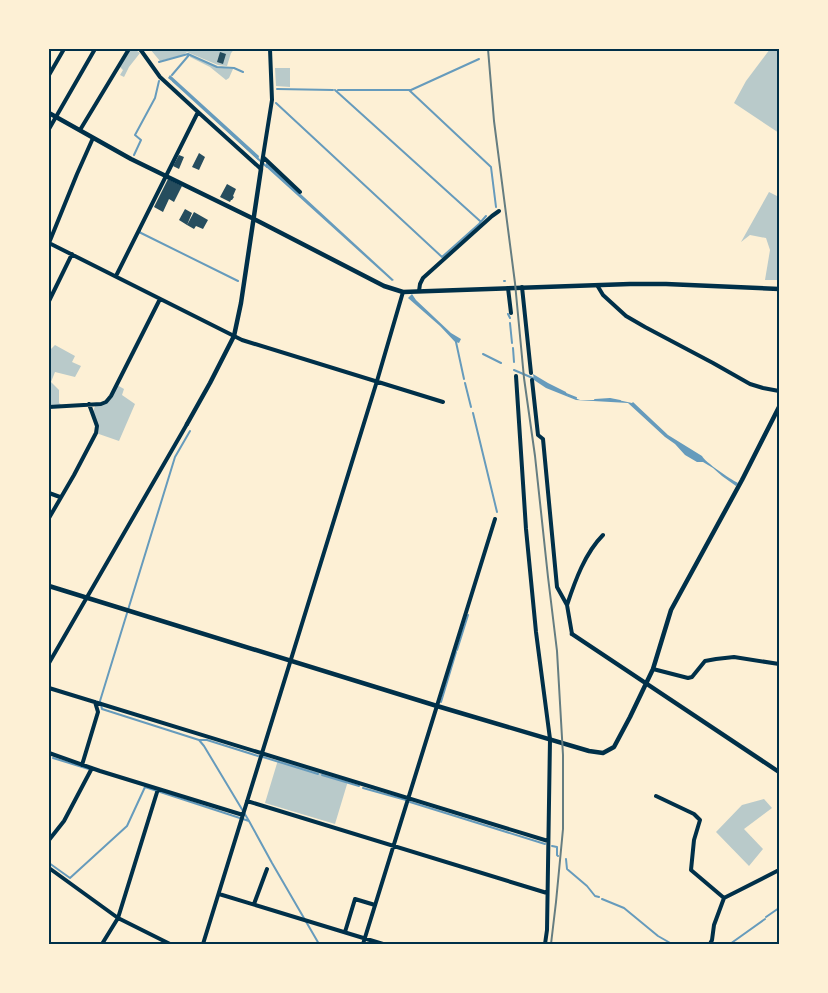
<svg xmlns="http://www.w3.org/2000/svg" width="828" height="993" font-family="'Alegreya Sans',sans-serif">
<rect width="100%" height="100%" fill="#fdf0d5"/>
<path fill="#b9caca" d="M134 49 140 53 129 67 124 77 120 75 123 70 120 67 130 50Z
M150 49H228L232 50 234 49 232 52 231 53 227 66 218 65 187 52 183 55 160 61Z
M770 49H779V133L734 103 746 81Z
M190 55 217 67 233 69 229 78 226 80 210 67 190 57Z
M275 68H290V87L276 86Z
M769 192 779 197V280H765L770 250 766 238 750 235 741 242Z
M55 345 75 356 72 362 81 366 75 377 55 372 51 382 59 390V403L63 406 49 407V350L51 349Z
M117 385 124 389 122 395 135 404 119 441 96 433 93 412 95 406 106 402Z
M278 760 348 781 335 824 265 803Z
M764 799 772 808 744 829 763 849 749 866 716 832 742 805Z"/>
<path fill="#669bbc" d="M170 75 259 156 258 160 184 91 168 78Z
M266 162 394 280 392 281 266 167Z
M412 294 416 300 451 333 461 339 459 343 456 342V343L440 326 408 298Z
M533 374 548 383 566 392 567 395 580 400H618L632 403 633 402 668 435 702 456C705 462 730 479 738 483L736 486 722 476 713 468 703 462H697L685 455 675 444 665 437 628 403 576 400 546 388 534 380Z"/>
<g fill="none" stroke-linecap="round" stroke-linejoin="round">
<path stroke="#669bbc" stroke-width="2" d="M159 62 188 54 217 67 234 68 243 72
M172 75 189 55
M173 81 267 167
M277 89 333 90
M335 90 480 221
M338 90H411L479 59
M409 90 491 167 496 207
M276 103 442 257 479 224 486 216
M134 155 141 140 135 135 155 98 159 81
M140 231 139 232 238 281
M504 281H505
M508 314 510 318
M510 323 512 343
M456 342 464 379
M513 348 514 362
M483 354 501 363
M514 370 535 379
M465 383 471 407
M566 394 576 398
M595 400 610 399 620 401
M473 413 497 512
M190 431 175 457 100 701 102 709 199 740 204 746 249 821 272 863 319 944
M457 650 468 615
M441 702 456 652
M199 740H207L258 756
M263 757 318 774
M53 758 92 770
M322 775 359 786
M363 788 406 800
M410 802 545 844
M552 846 557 847V855L558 856
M566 859 567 869 587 886 595 896 599 897
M49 863 70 878 127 826 145 787 249 821
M602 899 624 908 658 936 672 944
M766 917 779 908
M730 944 765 919"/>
</g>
<path fill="#264d5e" d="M220 52 226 54 223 64 217 62Z
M199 153 205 157 199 170 192 167Z
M179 155 184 157 179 169 173 166Z
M168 179 182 186 174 202 169 199 163 212 154 207Z
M227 184 236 189 233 196 234 197 232 200H231L230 202 220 197Z
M185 209 192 213 187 225 179 220Z
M194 212 208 220 203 229 196 226 194 229 187 225Z"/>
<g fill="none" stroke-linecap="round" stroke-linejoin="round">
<path stroke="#003049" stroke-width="4" d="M140 49 160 77 198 112
M49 75 64 49
M49 129 95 49
M80 130 129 49
M263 157 300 192
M261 169 272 100 270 49
M49 243 242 340 443 402
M49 243 77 174 93 138
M116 276 198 112 261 169
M597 285 603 295 626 316 645 327 713 363 750 384 763 388 779 391
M522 287 531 373
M508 288 511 313
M419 291 420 284 423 278 492 216 499 211
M49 301 72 254
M516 376 526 529 536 632 550 739 547 930 545 944
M532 380 538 435 543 439 557 587 567 605 572 634
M49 407 101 404 106 402 111 396 160 299
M49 493 60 497
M49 518 74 475 96 433 97 426 89 404
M567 605C575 581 585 553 603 535
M49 663 187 424
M653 669 688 678 692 677 705 661 716 659 734 657 779 664
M49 688 548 841
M49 753 100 771 243 815
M82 765 98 712 95 702
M656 796 694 814 700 820 694 840 691 870 724 898
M247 801 547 893
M49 840 64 821 92 768
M49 868 118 918 170 944
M219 894 383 944
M254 904 267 869
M345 932 355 899 375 905
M102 944 118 918 158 789
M203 944 377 381 403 292
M363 944 495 519
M710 944 712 940 714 925 724 898 779 870"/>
<path stroke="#003049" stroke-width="4.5" d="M49 113 131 159 254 219 384 286 403 292 630 284H666L779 289
M187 424 210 383 234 336 241 303 261 169
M49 586 437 706 589 751 603 753 614 747 630 717 653 669 671 610 742 480 779 407
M572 634 779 772"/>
<path stroke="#657d81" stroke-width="2" d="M488 49 494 121 515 283 524 378 535 456 548 577 557 651 563 755V829L556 902 551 944"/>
</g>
<rect width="828" height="993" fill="none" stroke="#fdf0d5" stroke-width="100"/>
<rect x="50" y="50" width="728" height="893" fill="none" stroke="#003049" stroke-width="2"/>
</svg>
